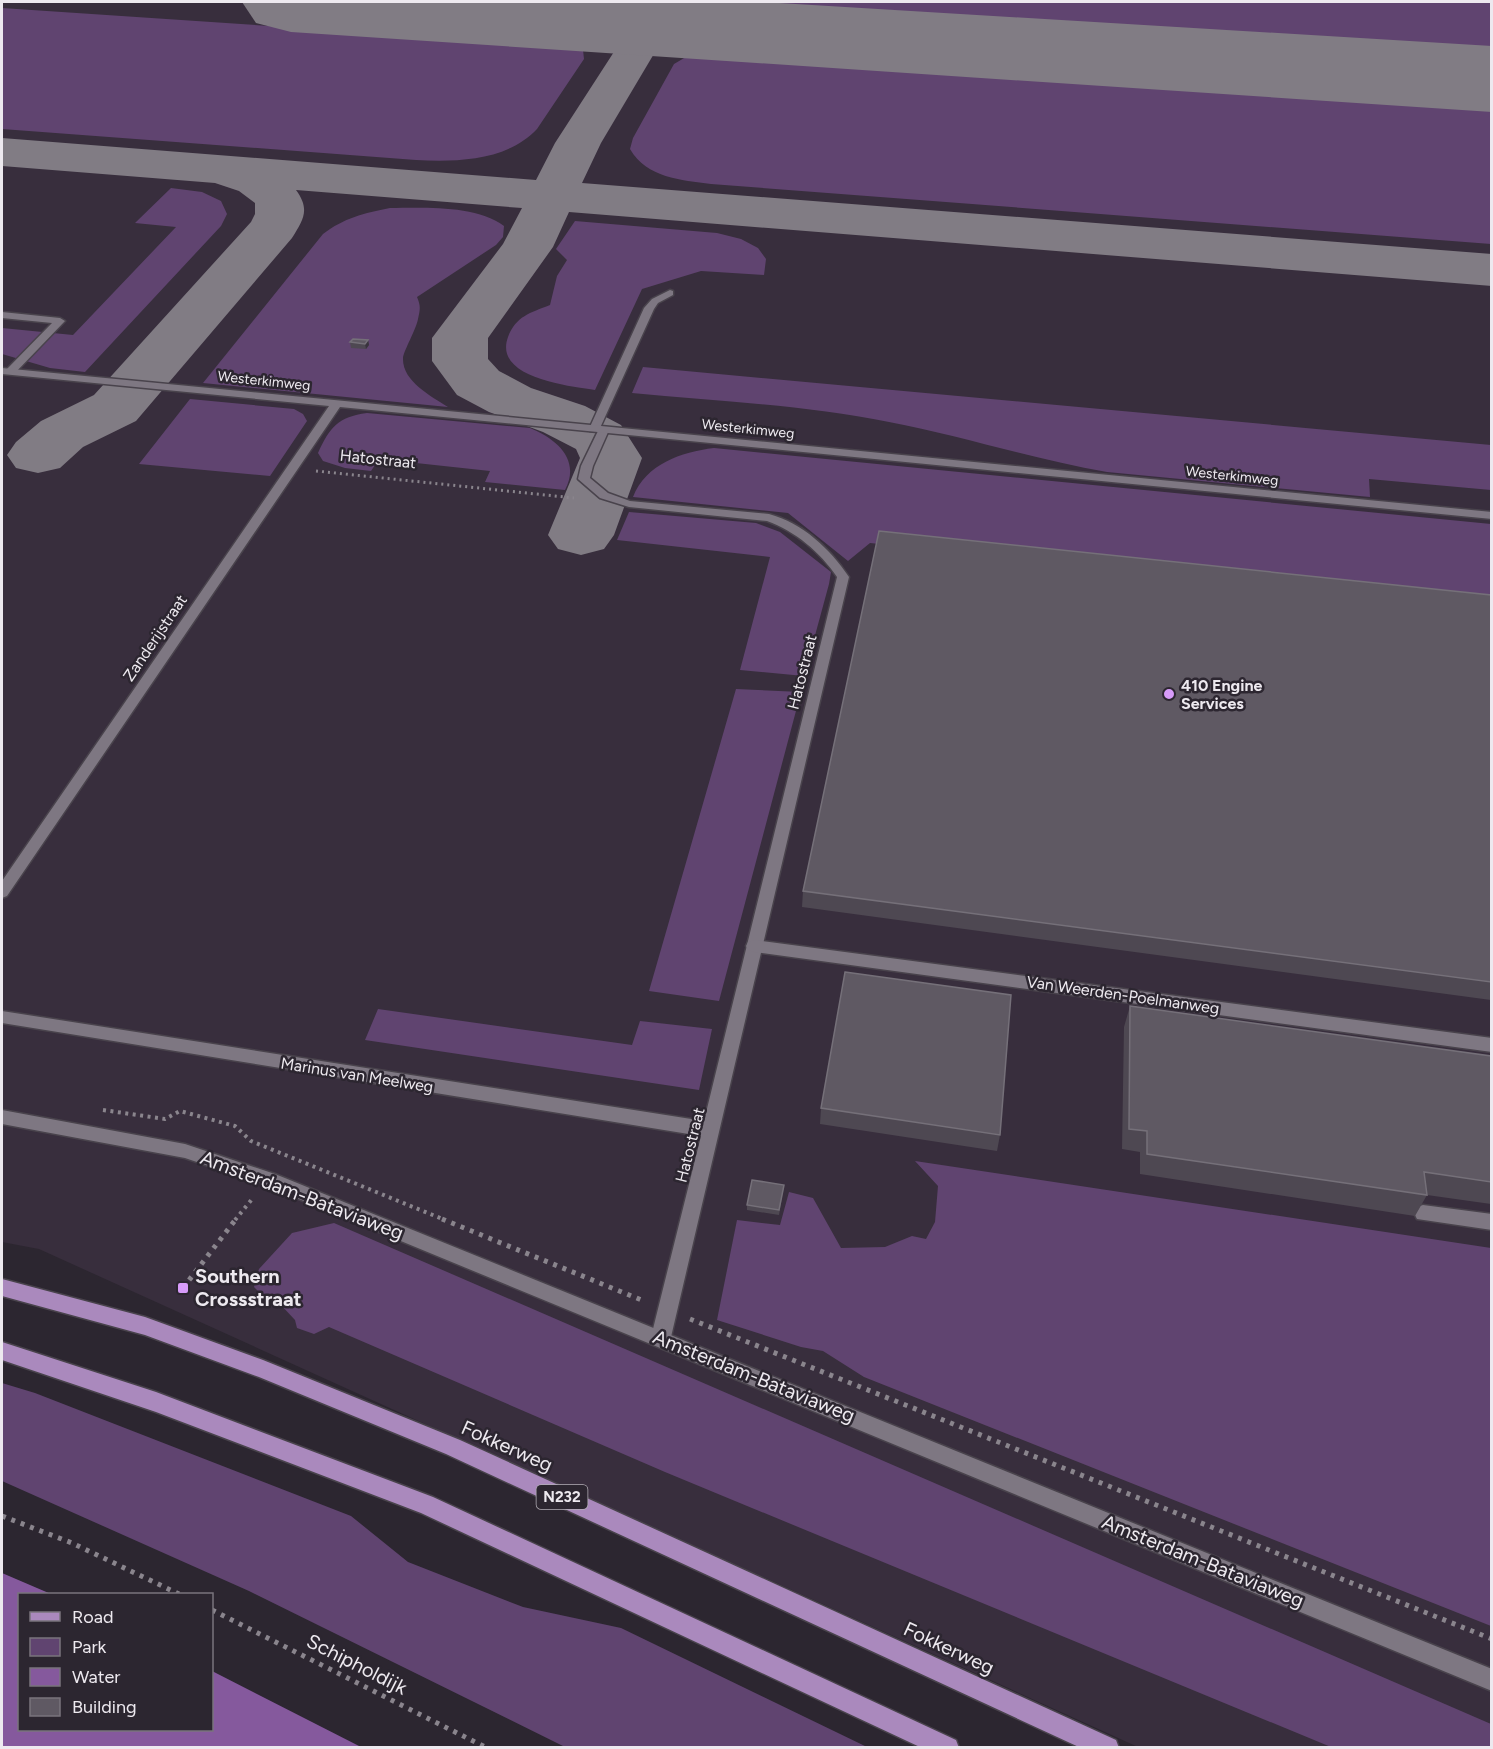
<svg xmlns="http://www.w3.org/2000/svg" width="1493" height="1749" font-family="Figtree,sans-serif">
<rect width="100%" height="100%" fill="#2c2630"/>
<path fill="#382e3d" d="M2 2H1491V1747H1138L39 1249 2 1242Z"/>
<path fill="#604470" d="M728 2H1491V51L762 8Z
M2 8 568 46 578 47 583 50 584 59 537 129C507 161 457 162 416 160L2 129Z
M691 54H709L1491 107V244L711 184C681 180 647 178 630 149L633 138 674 64Z
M171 188 202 192 221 201 227 214 221 226 85 372 50 368 2 354V328L73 335 176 227 135 223Z
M390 208C425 208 476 205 504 226L503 237 496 245 417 297C421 306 420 310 418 319 416 330 404 350 403 358 402 381 431 396 448 407L203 383 323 234C344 218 364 213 390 208Z
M575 221 717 233 741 239 758 248 766 259 764 275 701 271 642 289 595 390C569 386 493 378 508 337 516 316 530 313 550 305L557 276 567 260 556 249Z
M643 367 1491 445V490L1369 479 1370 497 1107 472C1033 459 962 436 889 422 805 405 717 401 632 393Z
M190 399 294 409 303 414 307 421 270 476 139 464Z
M367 413 530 428C557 439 581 460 565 490L485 482 490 471 379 459 371 471 345 468 323 461 318 453C330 427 338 417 367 413Z
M714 448 1491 524V607L870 543 848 561 788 513 633 497C646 464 681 452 714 448Z
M629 512 756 523 780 532 831 572 829 584 804 676 740 670 770 557 617 540Z
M736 689 801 692 719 1001 649 991Z
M378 1009 632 1045 640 1021 712 1029 699 1090 365 1040Z
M915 1161 1491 1248V1626L864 1377 823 1351 801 1347 717 1320 737 1220 780 1225 789 1192 813 1198 841 1248 885 1247 912 1236 926 1239 935 1222 938 1186Z
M334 1223 1491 1724V1747H1331L665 1472 329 1327 314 1334 297 1328 295 1320 280 1304 265 1298 254 1287 259 1269 292 1233Z
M2 1383 35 1393 351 1516 408 1562 523 1607 621 1628 867 1747H565L249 1591 2 1481Z"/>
<path fill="#85599d" d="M2 1573 51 1594H20V1730H212V1671L361 1747H2Z"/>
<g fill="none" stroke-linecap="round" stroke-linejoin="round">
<path fill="#817c84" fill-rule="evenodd" d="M647 2H685L677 16 730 18 744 21 750 30 744 39C716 46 686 33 658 47L601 143 582 183 1492 254V286L569 212 553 247 488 338V359L499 371 531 388 585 406 621 425 642 458 614 535 604 549 581 555 558 549 548 535 580 458 576 449 543 432 489 412 457 395 432 361V338L503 244 522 208 296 190C310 209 304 219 292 238L136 421 83 447 60 468 38 473 16 468 7 455 16 442 41 421 94 395 251 222 255 214V203L239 191 215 183 2 166V138L536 180 555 143 621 41V38L600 32 594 23 600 14 614 11 637 17Z"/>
<path fill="#817c84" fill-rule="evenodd" d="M242 2H763L1492 46V112L291 32 256 23Z"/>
<defs>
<path id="lane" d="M670 290 673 291V295L658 303 654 309 600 428 604 427 609 430 593 466 590 478 608 493 630 501 769 514C803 523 830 549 849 577L671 1337 668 1343 661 1346 654 1343 651 1337 701 1136 2 1023V1011L704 1121 837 577C820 552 795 531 767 521L629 507 600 498 578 479 581 466 598 431H590L589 429 644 308 652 299Z
M2 312 60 318 65 321 14 374H6V370L52 323 2 318Z"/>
<path id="street" d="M2 368 1492 512V519L340 407 7 896 2 898V881L329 406 2 374Z
M754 940 1492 1038V1052L754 952 748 950 746 946 748 942Z
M2 1110 185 1144 275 1174 1492 1669V1691L265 1185 185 1158 2 1124Z
M1423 1205 1492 1214V1230L1417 1219 1414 1213 1417 1207Z"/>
<path id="primary" d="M2 1279 145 1317 263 1360 460 1440 1116 1740 1119 1748H1081L446 1454 259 1377 145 1335 2 1296Z
M2 1342 156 1392 433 1497 956 1740 959 1748H922L421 1513 156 1412 2 1360Z"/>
</defs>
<use href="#lane" stroke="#49434c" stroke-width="3"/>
<use href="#street" stroke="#49434c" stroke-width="3"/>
<use href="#primary" stroke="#49434c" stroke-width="3"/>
<path stroke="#8a858d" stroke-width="3" stroke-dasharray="2 4" stroke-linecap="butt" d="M316 471 574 498"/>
<path stroke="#8a858d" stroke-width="4" stroke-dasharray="3 4.5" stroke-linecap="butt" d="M103 1110 165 1119 180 1111 235 1126 251 1141 445 1220
M235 1220 253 1198"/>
<path stroke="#8a858d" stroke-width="5" stroke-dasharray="4 6" stroke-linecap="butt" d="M442 1219 644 1301
M183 1288 236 1219
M690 1319 1492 1639
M2 1516 72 1543 179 1594
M212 1610 487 1748"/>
<use href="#lane" fill="#7e7782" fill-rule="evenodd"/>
<use href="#street" fill="#7e7782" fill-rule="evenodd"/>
<use href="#primary" fill="#aa89bd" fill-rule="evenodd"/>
</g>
<path fill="#4e4852" d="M368 340 369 345 366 349 351 348 350 342Z
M1491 595V1000L802 907 803 891Z
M1130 1006 1491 1056V1204L1427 1195 1415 1216 1140 1174V1152L1122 1149 1124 1027Z
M821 1108 1000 1135 997 1151 820 1124Z
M784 1185 779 1215 747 1210V1205Z"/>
<path fill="#39333d" d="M368 340 369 345 366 349 365 344Z"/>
<path fill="#5f5963" stroke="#757079" stroke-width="1.5" d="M353 339 368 340 365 344 350 342Z
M879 531 1491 595V982L803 891Z
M845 972 1011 995 1000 1135 821 1108Z
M1130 1006 1491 1056V1182L1424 1172 1427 1195 1147 1154V1131L1129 1129Z
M752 1180 784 1185 779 1210 747 1205Z"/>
<g fill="#d79bf9" stroke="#2c2630" stroke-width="2">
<circle cx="1169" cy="694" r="6"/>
<rect x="177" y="1282" width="12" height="12" rx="3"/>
</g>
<g text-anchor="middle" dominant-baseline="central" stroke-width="5" stroke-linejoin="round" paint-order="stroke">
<g font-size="14" fill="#ede9ef" stroke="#2c2630">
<text transform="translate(264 381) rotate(6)">Westerkimweg</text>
<text transform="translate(748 429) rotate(6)">Westerkimweg</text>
<text transform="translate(1232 476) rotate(6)">Westerkimweg</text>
</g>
<rect fill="#2c2630" stroke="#b3aeb6" stroke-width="1.5" x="536.5" y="1485" width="51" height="24" rx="4.5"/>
<g font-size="15" font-weight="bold" fill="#ede9ef">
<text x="562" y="1497">N232</text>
</g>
<g font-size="16" fill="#ede9ef" stroke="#2c2630">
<text transform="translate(378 459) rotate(6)">Hatostraat</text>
<text transform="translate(155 638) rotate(-56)">Zanderijstraat</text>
<text transform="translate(802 672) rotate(-76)">Hatostraat</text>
<text transform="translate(1123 995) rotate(8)">Van Weerden-Poelmanweg</text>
<text transform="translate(357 1075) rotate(9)">Marinus van Meelweg</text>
<text transform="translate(690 1145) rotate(-76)">Hatostraat</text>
</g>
<g font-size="16" font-weight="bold" fill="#ede9ef" stroke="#2c2630" text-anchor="start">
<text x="1181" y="685">410 Engine<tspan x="1181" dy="18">Services</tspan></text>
</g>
<g font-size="20" fill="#ede9ef" stroke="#2c2630">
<text transform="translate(302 1195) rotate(21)">Amsterdam-Bataviaweg</text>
<text transform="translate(754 1376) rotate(22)">Amsterdam-Bataviaweg</text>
<text transform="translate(507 1446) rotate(24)">Fokkerweg</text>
<text transform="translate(1203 1561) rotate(22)">Amsterdam-Bataviaweg</text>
<text transform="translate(949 1648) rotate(25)">Fokkerweg</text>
<text transform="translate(357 1664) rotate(27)">Schipholdijk</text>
</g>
<g font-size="20" font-weight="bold" fill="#ede9ef" stroke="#2c2630" text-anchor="start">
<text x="195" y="1276">Southern<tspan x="195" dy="23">Crossstraat</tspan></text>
</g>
</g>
<rect width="1493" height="1749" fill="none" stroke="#ede9ef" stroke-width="6"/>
<rect x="18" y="1593" width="195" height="138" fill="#2c2630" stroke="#79747c" stroke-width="1.5"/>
<rect x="30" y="1612" width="30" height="9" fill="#aa89bd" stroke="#79747c" stroke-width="1.5"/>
<text x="72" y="1623" font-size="18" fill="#ede9ef">Road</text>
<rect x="30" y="1638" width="30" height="18" fill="#604470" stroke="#79747c" stroke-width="1.5"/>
<text x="72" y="1653" font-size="18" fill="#ede9ef">Park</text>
<rect x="30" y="1668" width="30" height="18" fill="#85599d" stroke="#79747c" stroke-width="1.5"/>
<text x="72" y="1683" font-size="18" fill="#ede9ef">Water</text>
<rect x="30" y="1698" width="30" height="18" fill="#5f5963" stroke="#79747c" stroke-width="1.5"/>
<text x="72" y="1713" font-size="18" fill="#ede9ef">Building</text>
</svg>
